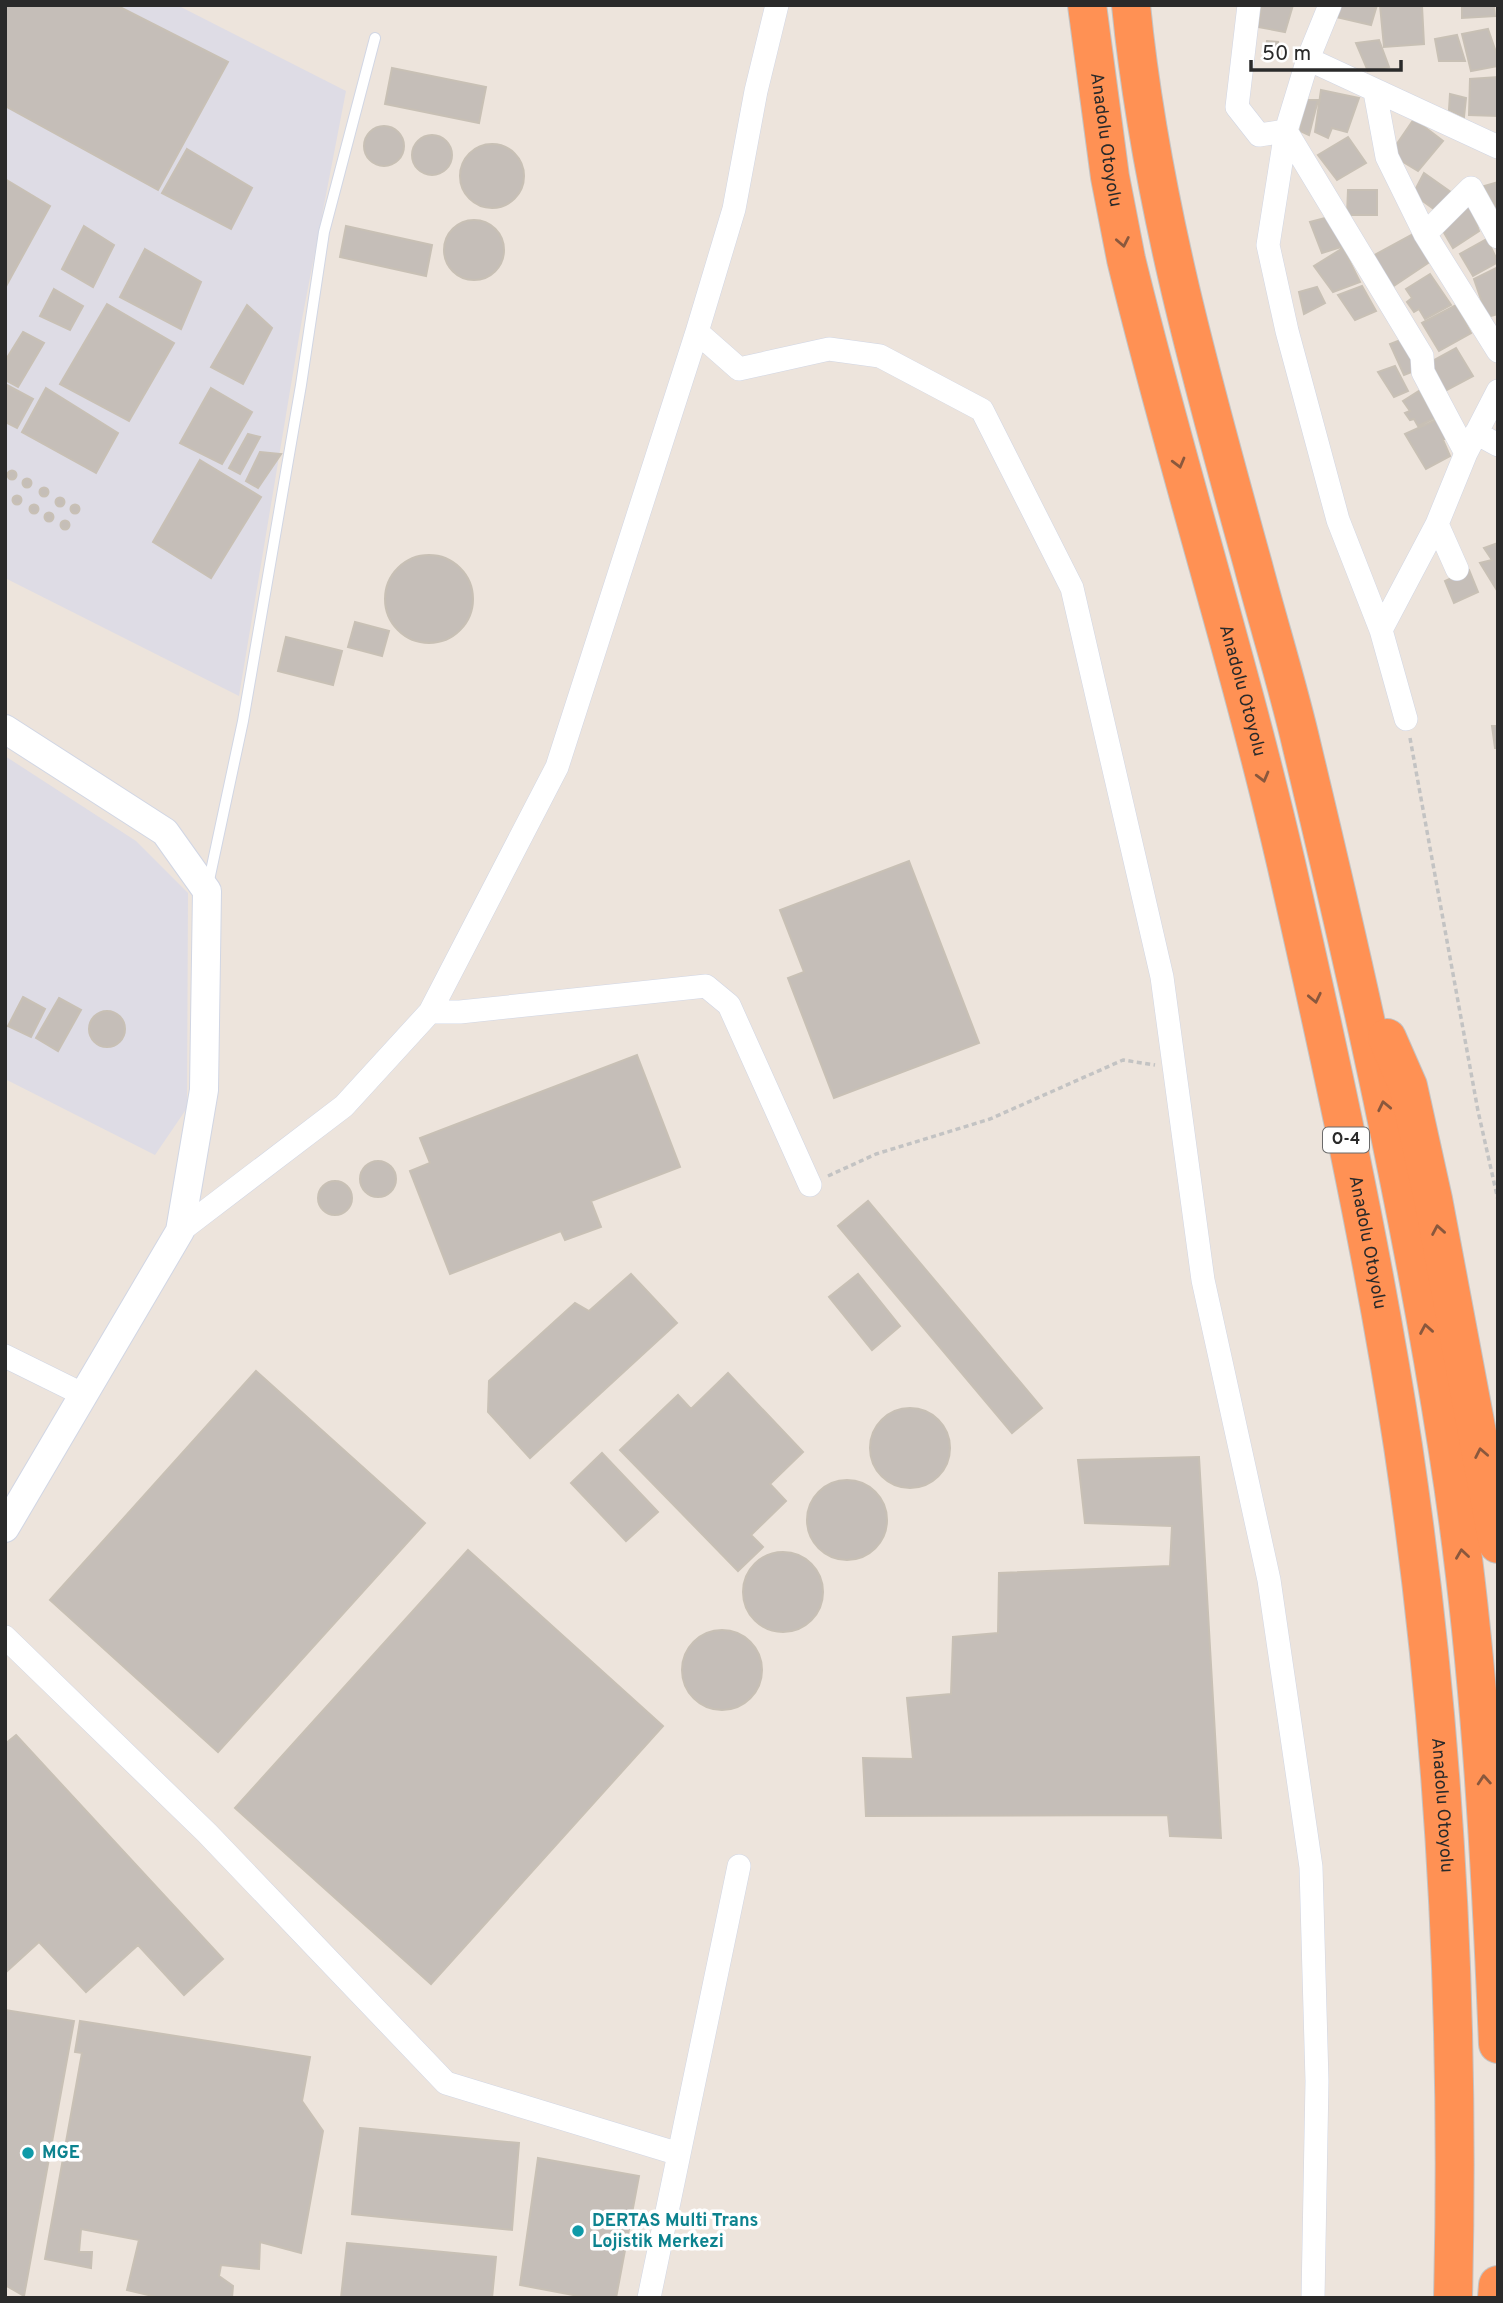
<svg xmlns="http://www.w3.org/2000/svg" width="1503" height="2303" font-family="Overpass,sans-serif">
<rect width="100%" height="100%" fill="#ede4dc"/>
<path fill="#dedce5" d="M5 5H177L346 91 302 319 239 696 5 578Z
M5 756 136 841 188 893 187 1108 155 1155 5 1079Z"/>
<path fill="#c5beb8" stroke="#c8c0b5" stroke-width="2" d="M5 5H116L228 62 158 190 5 106Z
M1262 5H1293L1285 32 1258 27Z
M1336 5H1377L1371 25 1332 16Z
M1380 5 1422 6 1424 44 1384 47Z
M1462 5H1494L1495 16 1462 18Z
M1488 29 1498 58V66L1471 71 1462 34Z
M1457 35 1465 61H1439L1435 39Z
M1379 40 1389 67 1368 71 1356 43Z
M1267 41 1278 42 1277 53 1266 52Z
M392 68 486 87 479 123 385 104Z
M1498 77V116L1469 115 1470 79Z
M1321 90 1359 98 1347 132 1332 128 1328 138 1315 132Z
M1450 94 1466 98 1464 117 1449 110Z
M1305 100H1318L1309 135 1300 131Z
M1414 119 1443 141 1418 171 1390 154Z
M364 146a20 20 0 1 1 40 0a20 20 0 1 1-40 0Z
M412 155a20 20 0 1 1 40 0a20 20 0 1 1-40 0Z
M1348 137 1366 163 1337 180 1318 155Z
M460 176a32 32 0 1 1 64 0a32 32 0 1 1-64 0Z
M187 149 252 188 231 229 162 193Z
M1424 173 1452 193 1435 210 1413 194Z
M5 179 50 206 5 288Z
M1498 182V210L1484 186Z
M1348 190H1377V215H1347Z
M1470 204 1479 231 1453 248 1443 231Z
M1333 216 1344 246 1322 253 1310 222Z
M444 250a30 30 0 1 1 60 0a30 30 0 1 1-60 0Z
M84 226 114 245 93 287 62 269Z
M346 226 432 245 426 276 340 257Z
M1413 234 1431 261 1389 289 1369 258Z
M1487 239 1498 262 1473 276 1460 254Z
M1343 248 1360 282 1333 292 1314 266Z
M145 249 201 282 181 329 120 297Z
M1498 267V314L1487 317 1474 279Z
M1430 274 1451 305 1425 319 1419 309 1414 312 1407 302 1412 298 1406 289Z
M1362 286 1376 311 1355 320 1338 295Z
M1317 287 1325 303 1304 314 1299 292Z
M54 289 83 306 70 330 40 316Z
M107 304 174 343 129 421 60 384Z
M247 305 272 328 243 384 211 367Z
M1456 305 1471 333 1439 351 1422 323Z
M23 332 44 343 18 387 5 380V361Z
M1403 339 1417 370 1404 375 1390 344Z
M1456 348 1473 376 1445 391 1425 365Z
M1395 366 1408 391 1394 397 1378 372Z
M5 384 33 399 17 428 5 422Z
M46 388 118 433 96 473 22 432Z
M211 388 252 412 222 464 180 443Z
M1419 391 1435 418 1418 426 1414 419 1410 420 1405 413 1410 411 1403 401Z
M1436 420 1448 437 1443 440 1450 456 1426 469 1405 434Z
M248 434 260 437 240 474 229 468Z
M260 452 281 454 258 488 246 481Z
M200 460 261 497 211 578 153 542Z
M7.5 475a4.5 4.5 0 1 1 9 0a4.5 4.5 0 1 1-9 0Z
M22.5 483a4.5 4.5 0 1 1 9 0a4.5 4.5 0 1 1-9 0Z
M39.5 492a4.5 4.5 0 1 1 9 0a4.5 4.5 0 1 1-9 0Z
M12.5 500a4.5 4.5 0 1 1 9 0a4.5 4.5 0 1 1-9 0Z
M55.5 502a4.5 4.5 0 1 1 9 0a4.5 4.5 0 1 1-9 0Z
M70.5 509a4.5 4.5 0 1 1 9 0a4.5 4.5 0 1 1-9 0Z
M29.5 509a4.5 4.5 0 1 1 9 0a4.5 4.5 0 1 1-9 0Z
M44.5 517a4.5 4.5 0 1 1 9 0a4.5 4.5 0 1 1-9 0Z
M60.5 525a4.5 4.5 0 1 1 9 0a4.5 4.5 0 1 1-9 0Z
M1498 543V592L1480 563 1492 560 1484 548Z
M385 599a44 44 0 1 1 88 0a44 44 0 1 1-88 0Z
M1469 570 1478 592 1454 603 1445 581Z
M355 622 389 631 382 656 348 647Z
M286 637 342 651 333 685 278 671Z
M1492 726H1498V748H1495Z
M909 861 979 1043 834 1098 788 978 804 972 780 910Z
M23 997 45 1009 31 1037 8 1026Z
M59 998 81 1010 58 1051 36 1038Z
M89 1029a18 18 0 1 1 36 0a18 18 0 1 1-36 0Z
M637 1055 680 1167 591 1201 601 1227 565 1240 561 1231 450 1274 410 1171 430 1163 420 1138Z
M360 1179a18 18 0 1 1 36 0a18 18 0 1 1-36 0Z
M318 1198a17 17 0 1 1 34 0a17 17 0 1 1-34 0Z
M868 1201 1042 1408 1012 1433 838 1226Z
M631 1274 677 1323 530 1458 488 1412 489 1381 575 1303 589 1311Z
M858 1274 900 1326 872 1350 829 1297Z
M256 1371 425 1523 218 1752 50 1600Z
M728 1373 803 1452 770 1484 786 1501 751 1535 763 1547 738 1571 620 1450 678 1395 691 1409Z
M870 1448a40 40 0 1 1 80 0a40 40 0 1 1-80 0Z
M602 1453 658 1512 626 1541 571 1483Z
M1199 1457 1221 1838 1170 1836 1168 1815 866 1816 863 1758 913 1759 907 1698 951 1694 953 1637 998 1633 999 1573 1170 1566 1172 1526 1085 1523 1078 1460Z
M807 1520a40 40 0 1 1 80 0a40 40 0 1 1-80 0Z
M468 1550 663 1726 431 1984 235 1808Z
M743 1592a40 40 0 1 1 80 0a40 40 0 1 1-80 0Z
M682 1670a40 40 0 1 1 80 0a40 40 0 1 1-80 0Z
M16 1735 223 1959 184 1995 138 1945 86 1992 39 1942 5 1973V1744Z
M5 2010 74 2021 24 2296 5 2285Z
M80 2021 310 2057 302 2101 323 2131 301 2253 260 2242 259 2269 221 2265 219 2276 233 2286 232 2298H161L127 2290 139 2240 81 2229 79 2252H92L91 2268 45 2259 82 2053 75 2052Z
M360 2128 519 2143 512 2230 352 2214Z
M538 2158 639 2176 616 2298H589L520 2285Z
M347 2243 496 2257 492 2298H341Z"/>
<g fill="none" stroke-linecap="round" stroke-linejoin="round">
<defs>
<path id="service" d="M208 885 243 721 301 385 324 232 375 38"/>
<path id="minor" d="M777 5 756 91 734 209 697 332 739 369 829 349 880 356 982 410 1072 588 1162 977 1203 1280 1269 1580 1311 1867 1317 2081 1313 2298
M1249 5 1237 107 1259 135 1286 131 1422 356 1423 372 1466 453
M1330 5 1308 59 1286 131 1268 245 1287 331 1338 520 1381 630 1406 719
M1308 59 1498 147
M1375 92 1387 157 1425 234 1498 351
M1425 234 1471 188 1498 237
M1476 433 1498 445
M1437 524 1457 569
M1381 630 1437 524 1466 453 1498 391
M430 1012 557 767 697 332
M180 1231 344 1106 430 1012H460L706 986 729 1005 810 1185
M5 1356 84 1395
M5 1637 207 1833 446 2083 679 2154
M649 2298 739 1866"/>
<path id="tertiary" d="M5 729 165 832 207 891 204 1090 180 1231 5 1528"/>
<g id="motorway">
<path id="s1" d="M1087 5 1110 177 1126 259C1175 461 1239 660 1286 863 1330 1056 1373 1250 1403 1446 1445 1727 1460 2014 1453 2298"/>
<path d="M1131 5C1150 197 1202 381 1253 565 1269 626 1288 686 1302 747 1358 980 1411 1214 1448 1451 1479 1648 1490 1846 1498 2044"/>
<path d="M1387 1038 1408 1086 1433 1199 1498 1544"/>
<path d="M1497 2298 1498 2285"/>
</g>
</defs>
<use href="#service" stroke="#d1d6e4" stroke-width="12"/>
<use href="#minor" stroke="#d1d6e4" stroke-width="24"/>
<use href="#tertiary" stroke="#d1d6e4" stroke-width="30"/>
<use href="#motorway" stroke="#c3c3c3" stroke-width="40"/>
<path stroke="#c3c3c3" stroke-width="3.5" stroke-dasharray="5 3.5" stroke-linecap="butt" d="M1410 738 1478 1111 1498 1200
M828 1176 876 1154 990 1119 1123 1060 1155 1065"/>
<use href="#service" stroke="#fff" stroke-width="10"/>
<use href="#minor" stroke="#fff" stroke-width="23"/>
<use href="#tertiary" stroke="#fff" stroke-width="28"/>
<use href="#motorway" stroke="#ff9154" stroke-width="38"/>
</g>
<defs><path id="oneway-chevron" d="M-2-3.5L2.5 0L-2 3.5" fill="none" stroke-width="1.6" stroke-linecap="round" stroke-linejoin="round" transform="scale(1.75)"/></defs>
<g stroke="#8a583d">
<use href="#oneway-chevron" transform="translate(1123 242) rotate(79)"/>
<use href="#oneway-chevron" transform="translate(1179 463) rotate(75)"/>
<use href="#oneway-chevron" transform="translate(1263 777) rotate(75)"/>
<use href="#oneway-chevron" transform="translate(1315 998) rotate(78)"/>
<use href="#oneway-chevron" transform="translate(1384 1106) rotate(-102)"/>
<use href="#oneway-chevron" transform="translate(1438 1230) rotate(-100)"/>
<use href="#oneway-chevron" transform="translate(1426 1329) rotate(-100)"/>
<use href="#oneway-chevron" transform="translate(1481 1453) rotate(-101)"/>
<use href="#oneway-chevron" transform="translate(1462 1554) rotate(-98)"/>
<use href="#oneway-chevron" transform="translate(1484 1780) rotate(-94)"/>
</g>
<g fill="#0f9aa8" stroke="#fff" stroke-width="2.5">
<circle cx="28" cy="2153" r="7"/>
<circle cx="578" cy="2231" r="7"/>
</g>
<g text-anchor="middle" dominant-baseline="central" stroke-width="7" stroke-linejoin="round" paint-order="stroke">
<rect fill="#fff" stroke="#6a6a6a" stroke-width="2" x="1323" y="1127.5" width="46" height="25" rx="5"/>
<g font-size="16" font-weight="bold" fill="#2a2a2a">
<text x="1346" y="1140">O-4</text>
</g>
<g font-size="18" fill="#2a2a2a" stroke="#fff">
<text stroke="none"><textPath href="#s1" startOffset="136">Anadolu Otoyolu</textPath></text>
<text stroke="none"><textPath href="#s1" startOffset="704">Anadolu Otoyolu</textPath></text>
<text stroke="none"><textPath href="#s1" startOffset="1270">Anadolu Otoyolu</textPath></text>
<text stroke="none"><textPath href="#s1" startOffset="1838">Anadolu Otoyolu</textPath></text>
</g>
<g font-size="18" font-weight="bold" fill="#0d838f" stroke="#fff" text-anchor="start">
<text x="42" y="2153">MGE</text>
<text x="592" y="2221">DERTAS Multi Trans<tspan x="592" dy="21">Lojistik Merkezi</tspan></text>
</g>
</g>
<rect width="1503" height="2303" fill="none" stroke="#2a2a2a" stroke-width="14"/>
<path d="M1251 60v10h150v-10" fill="none" stroke="#2a2a2a" stroke-width="3.5"/>
<text x="1262" y="60" font-size="21" fill="#2a2a2a" stroke="#ffffff" stroke-width="5" paint-order="stroke">50 m</text>
</svg>
